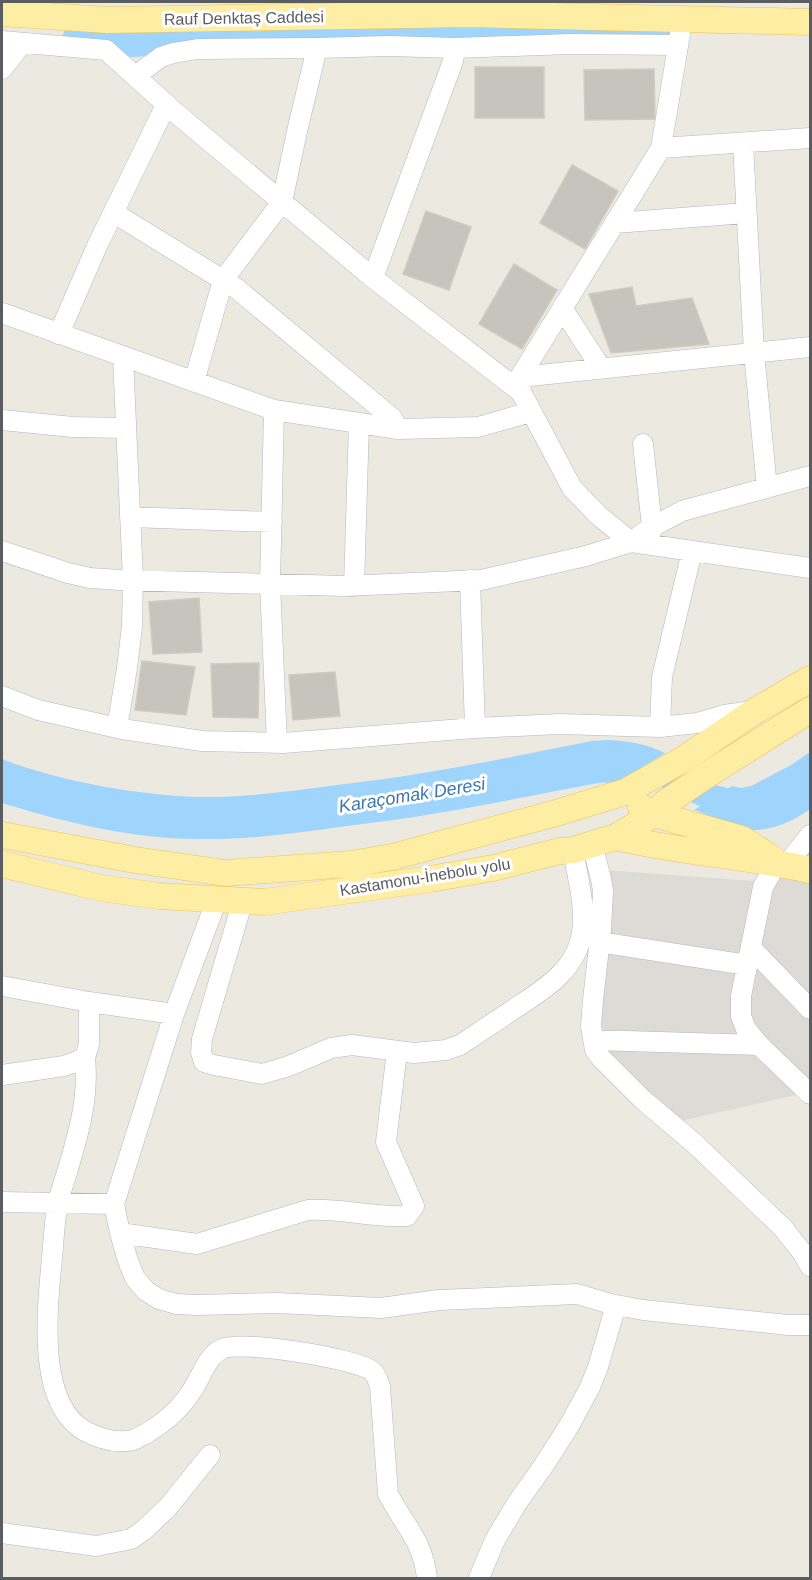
<svg xmlns="http://www.w3.org/2000/svg" width="812" height="1580" font-family="Helvetica,sans-serif">
<rect width="100%" height="100%" fill="#ece9e0"/>
<path fill="#dddbd5" d="M810 838V1092L667 1124 598 1051 605 870 753 881Z"/>
<path fill="#9fd5fd" d="M608 740C629 741 647 744 665 753L619 782 598 783C543 793 488 805 432 814 404 819 375 822 347 826 297 833 248 840 198 839 131 839 65 822 2 803V759C58 781 137 795 197 797 244 798 291 791 337 785 366 781 394 778 423 773 479 764 536 752 592 741Z
M810 752V809C792 822 772 831 748 830 737 829 707 814 694 810L732 786 741 788 751 786 791 765Z"/>
<g fill="none" stroke-linecap="round" stroke-linejoin="round">
<path stroke="#9fd5fd" stroke-width="26" d="M75 39 134 44 267 31 489 32 665 35
M673 780 713 798 746 806"/>
</g>
<path fill="#c7c4be" stroke="#d0cbbf" stroke-width="1.5" d="M475 67H544V118H475Z
M654 69 655 119 585 120 584 70Z
M572 165 618 191 585 249 540 223Z
M426 211 471 227 449 290 403 274Z
M514 264 557 290 522 349 479 324Z
M632 287 636 306 692 298 709 344 611 353 589 294Z
M199 598 202 652 153 654 149 602Z
M142 661 195 667 186 715 135 710Z
M259 663 258 718 213 717 211 664Z
M335 672 340 716 293 720 289 675Z"/>
<g fill="none" stroke-linecap="round" stroke-linejoin="round">
<defs>
<path id="minor" d="M2 41 106 50 177 114 373 278 521 392 572 488 598 515 631 542 810 568
M2 69 22 44
M135 76 161 57 173 53 198 49 317 48 389 46 455 48 570 44 678 45
M743 143 754 353 767 488
M661 148 810 138
M114 213 236 288 392 418 398 429
M615 223 746 213
M373 278 453 61 455 48
M562 308 601 368
M2 313 274 410 398 429 478 427 531 412
M59 334 97 246 166 105
M520 377 810 347
M194 382 223 280 282 202 298 127 317 48
M521 392 520 377 661 148 680 34
M274 410 270 584 277 743
M2 420 73 427 126 428
M643 444 652 527 650 536
M130 517 272 522
M2 551 68 573 90 578 120 580 345 586 481 580 586 556 631 542 652 527 682 511 810 476
M470 580 475 728
M354 586 359 423
M2 696 38 710 122 729 202 741 283 743 475 728 559 724 660 727 697 723 724 715 753 711
M660 727 662 677 692 551
M117 728 127 668 132 626 133 580 123 357
M592 844 601 879 603 891 601 930 593 1000 591 1026 595 1050 601 1058 643 1100 694 1143 783 1228 802 1252 810 1266
M777 862 763 887 741 996V1016L746 1029 759 1045 810 1094
M787 864 810 835
M243 900 202 1039 201 1052 204 1062 214 1065 262 1074 289 1066 331 1048 352 1045 414 1053 446 1050 460 1045C478 1033 496 1021 514 1009 543 990 577 970 582 932 586 905 577 876 573 850
M599 942 747 965
M751 948 810 1009
M2 986 89 1002 174 1014
M593 1040 759 1045
M85 1058C89 1097 79 1132 68 1169 65 1180 60 1192 58 1203 54 1221 54 1240 52 1257 48 1305 35 1403 85 1431 100 1439 116 1444 133 1440 137 1439 141 1436 145 1434 164 1423 179 1411 191 1392 201 1379 206 1356 222 1349 240 1340 355 1358 372 1371 377 1375 378 1381 380 1387L388 1494C404 1525 423 1541 427 1578
M2 1075 64 1066 85 1058 89 1044V1002
M2 1202 114 1204 174 1014 217 899
M114 1204 120 1233 128 1261 135 1278 146 1291 159 1299 176 1304 198 1305 277 1303 381 1308 439 1300 577 1294 611 1304 643 1310 788 1325H810
M120 1233 197 1244 308 1210C341 1208 374 1218 407 1216L414 1206 386 1142 397 1051
M2 1533 96 1546 131 1539 144 1530 168 1507 210 1455
M479 1578 495 1540 517 1503 544 1465 569 1426 590 1387 598 1367 616 1305"/>
<path id="major" d="M2 13 107 20 470 14 810 22
M641 807 654 814 742 839 773 859
M2 835 135 860 225 873 351 864 392 857 553 814 625 792 684 759 755 711 810 679
M616 837C680 853 746 855 810 870
M2 864 101 888 159 896 264 902 430 879 493 868 560 851 573 850 616 837 654 814 665 803 713 771 810 710"/>
</defs>
<use href="#minor" stroke="#b3b7bb" stroke-width="21"/>
<use href="#major" stroke="#efc257" stroke-width="27"/>
<use href="#minor" stroke="#fff" stroke-width="20"/>
<use href="#major" stroke="#feeea4" stroke-width="26"/>
</g>
<g text-anchor="middle" dominant-baseline="central" stroke-width="6" stroke-linejoin="round" paint-order="stroke">
<g font-size="16" fill="#595d61" stroke="#fff">
<text transform="translate(244 18) rotate(-1)">Rauf Denktaş Caddesi</text>
<text transform="translate(425 877) rotate(-9)">Kastamonu-İnebolu yolu</text>
</g>
<g font-size="18" font-style="italic" fill="#3d76ae" stroke="#fff">
<text transform="translate(412 795) rotate(-9)">Karaçomak Deresi</text>
</g>
</g>
<rect width="812" height="1580" fill="none" stroke="#595d61" stroke-width="6"/>
</svg>
